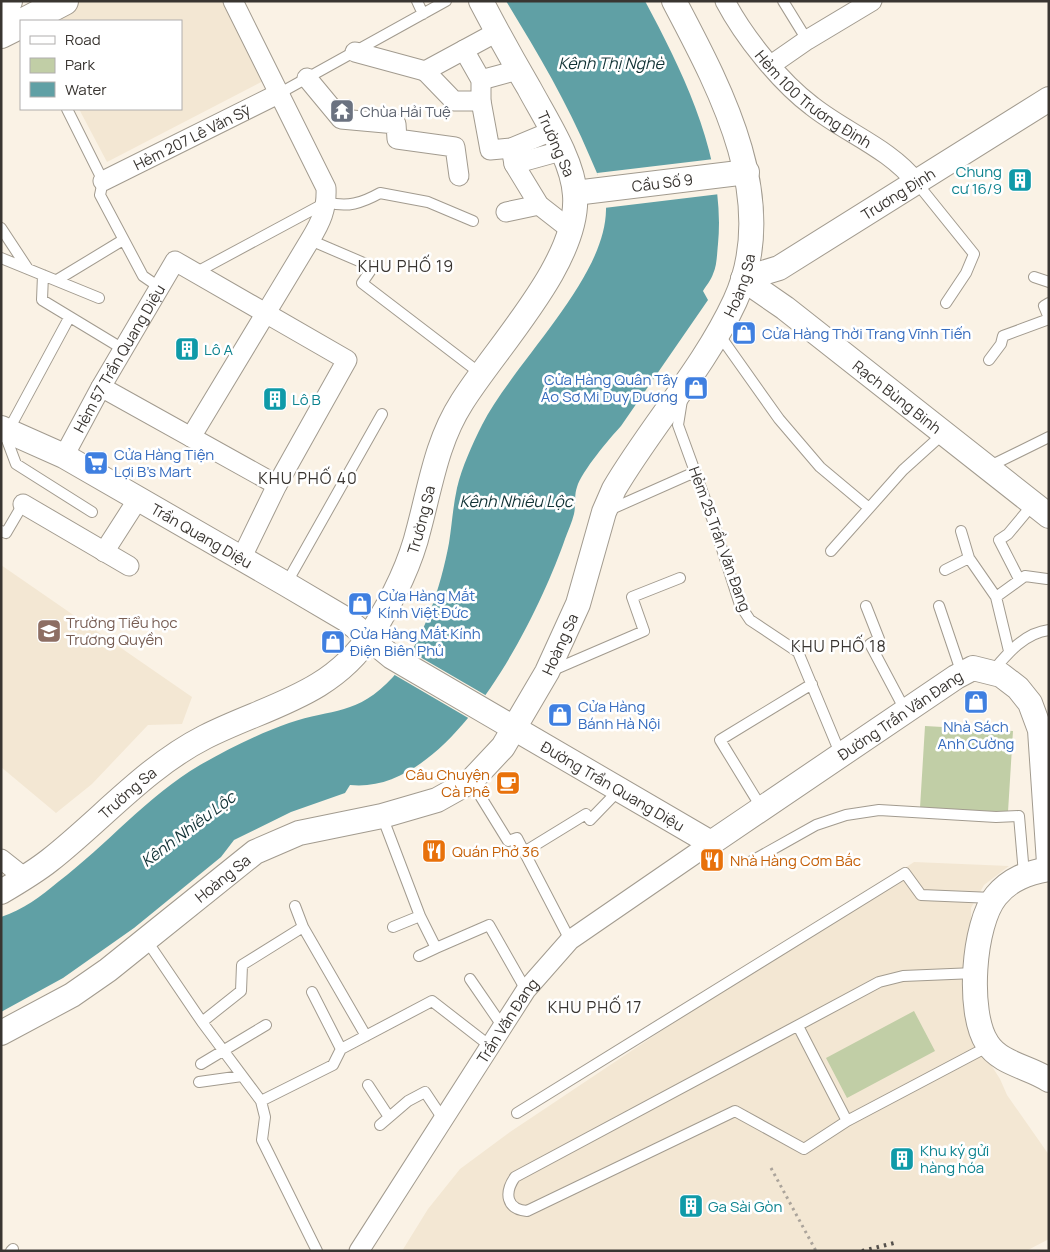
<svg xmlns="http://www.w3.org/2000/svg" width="1050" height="1252" font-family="Manrope,sans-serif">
<rect width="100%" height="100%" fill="#faf2e5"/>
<path fill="#f3e7d3" d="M71 1H228L267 79 107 162 79 109H181V21H34Z
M1 565 192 697 182 724 148 725 92 784 56 813 1 767Z
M914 862 1009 866 984 885 971 908 974 1038 1000 1079 1007 1095 1049 1155V1239L1026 1251H402L428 1209 460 1169 510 1132Z"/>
<path fill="#c1cea6" d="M925 726 1013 731 1008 812 920 808Z
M914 1011 935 1051 847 1098 826 1058Z"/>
<path fill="#60a0a5" d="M506 1H645C684 74 726 159 718 244 717 253 717 266 713 274 711 280 706 286 703 291L708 300 621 426C609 439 582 471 577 487 574 495 576 505 574 514 572 522 568 531 565 539 538 617 451 796 350 785L345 793 291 812 234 840 221 857 134 928 63 978 1 1012V917C23 910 41 896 58 882 107 845 147 796 200 765 228 749 258 734 289 723 333 708 357 716 393 677 423 644 441 586 449 543 452 524 453 506 457 488 462 467 472 445 482 425 514 362 605 280 606 210 607 192 597 174 590 157 567 102 537 52 506 1Z"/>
<path fill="#faf2e5" d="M714 159 720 194 604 208 597 173Z
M408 650 487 696 470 719 393 674Z"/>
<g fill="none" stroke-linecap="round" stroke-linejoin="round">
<defs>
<path id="service" d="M417 1 423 14
M783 1 807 40
M280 93 446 1
M67 109 103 181 100 195 143 276 159 287
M916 182 974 254 966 273 946 303
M1 228 28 269
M310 240 373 267 362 283 481 374
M1 258 99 298
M195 273 327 202C347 208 362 203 380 193L428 202 473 221
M43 275 42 300 123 349
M1034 277 1049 282
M57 280 123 240
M1049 303 1044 306 1049 318
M718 333 779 419 820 467 869 508
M989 360 1001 344 1003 336 1049 319
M682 400 678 425 713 521 740 605 750 620 798 652 840 753
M8 431 69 318
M4 432 16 464 92 512
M988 467 1049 437
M607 511 695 472
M1 531 6 533 23 504
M961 531 969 558 996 597 1009 651
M831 551 903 470 944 433
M945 570 969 558
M1019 579 999 540 1008 534 1033 504
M286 584 382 414
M996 597 1025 576 1047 579
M866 606 879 639 870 644 905 710
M939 606 962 674
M551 671 644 631 632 597 680 578
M992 672C1007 654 1024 633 1049 630
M471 781 508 841 517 838 570 940
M761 807 720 740 812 684
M382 816 420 916 436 948 489 925 526 990
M524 852 586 814 590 820 619 790
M750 862 816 825 846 815 879 810 996 817 1019 816 1024 874
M295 906 303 927 366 1036
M393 927 420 916
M147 941 202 1022 261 1101 265 1117 262 1140 317 1251
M419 956 436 948
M975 973 903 976 879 982 515 1177C504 1193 506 1209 527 1211L735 1111 804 1149 847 1121 989 1046
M470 979 503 1027
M312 992 341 1049
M202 1022 241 991 242 965 303 927
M798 1026 847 1121
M201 1064 266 1025
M199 1082 242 1076
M368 1085 389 1117
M261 1101 333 1065 341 1049 432 1001 490 1046
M517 1113 905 873 921 895 993 898
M380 1125 408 1101 425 1092 443 1119
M11 1251 13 1249"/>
<g id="minor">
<path id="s1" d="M725 1C744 37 780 82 812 106 846 133 889 148 916 182"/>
<path d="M464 50 481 80V101L490 150 511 148 552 131"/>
<path d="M355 52 425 71 497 32"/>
<path d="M771 65 807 40 872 1"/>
<path d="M425 71 454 101H481"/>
<path d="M307 78 341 119 396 124 397 139 455 147 459 176"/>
<path d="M481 80 518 70"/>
<path d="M511 148 514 164 539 205 571 230"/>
<path d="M514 164 561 151"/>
<path id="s2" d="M103 181 280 93"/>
<path d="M506 212 539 205"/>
<path d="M101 387 277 485"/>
<path d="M191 437 310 240C321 222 327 209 326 188L233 1"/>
<path id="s3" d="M64 456 101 387 175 261 347 360 277 485 241 559"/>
<path d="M23 504 129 566"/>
<path d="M104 552 138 499"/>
<path d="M1 859 25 878"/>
<path id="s4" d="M359 1251 526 990 570 940 711 843"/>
</g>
<g id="tertiary">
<path id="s5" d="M575 193 747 172"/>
<path id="s6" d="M743 279 785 308 1049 516"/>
<path id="s7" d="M743 279 779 268 1049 99"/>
<path id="s8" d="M1 428 64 456 286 584 347 620 392 657 711 843 956 677 973 668 1001 675 1018 688 1030 703 1040 730 1049 863"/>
<path d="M1049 869C1027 873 1010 879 996 896 973 924 967 1013 987 1043 1000 1064 1030 1067 1049 1080"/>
<path id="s9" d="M1 892C18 882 35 872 50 860 102 819 146 767 205 737 266 706 331 696 371 634 392 601 410 566 419 528 431 483 437 441 462 402 497 346 580 261 575 195 573 160 545 118 529 88 512 59 496 30 481 1"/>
<path id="s10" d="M1 1033 72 995 108 970 255 852 299 833 382 816 437 800 471 781 503 747 547 672 578 604 604 512 614 489C651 426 704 368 735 301 781 201 721 90 674 1"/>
</g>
<path id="secondary" d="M1 5 8 1
M26 21 64 1
M1 34 21 24"/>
</defs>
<use href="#service" stroke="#a29b8f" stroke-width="12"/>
<use href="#minor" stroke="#a29b8f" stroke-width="21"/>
<use href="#tertiary" stroke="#a29b8f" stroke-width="26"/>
<use href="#secondary" stroke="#a29b8f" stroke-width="30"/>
<path stroke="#aba49b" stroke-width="3" stroke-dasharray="2.5 4" stroke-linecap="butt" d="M771 1168 816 1251"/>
<use href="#service" stroke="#fff" stroke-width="10"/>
<use href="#minor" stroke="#fff" stroke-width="19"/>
<use href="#tertiary" stroke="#fff" stroke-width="24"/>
<use href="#secondary" stroke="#fff" stroke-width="28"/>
<path stroke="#55514c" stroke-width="4" stroke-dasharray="2.5 5" stroke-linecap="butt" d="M862 1251 898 1242"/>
</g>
<defs>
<symbol id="temple-square" viewBox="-11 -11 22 22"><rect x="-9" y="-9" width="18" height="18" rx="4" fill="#6b7280" stroke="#fff"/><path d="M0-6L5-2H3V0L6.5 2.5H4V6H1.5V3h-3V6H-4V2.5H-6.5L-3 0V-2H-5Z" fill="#fff"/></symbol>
<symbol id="building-square" viewBox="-11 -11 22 22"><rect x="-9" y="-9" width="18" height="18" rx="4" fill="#0f9aa8" stroke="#fff"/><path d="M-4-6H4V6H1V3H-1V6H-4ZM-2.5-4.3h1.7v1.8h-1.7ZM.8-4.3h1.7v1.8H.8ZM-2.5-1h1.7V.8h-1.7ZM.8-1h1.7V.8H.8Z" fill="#fff"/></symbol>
<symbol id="shop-square" viewBox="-11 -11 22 22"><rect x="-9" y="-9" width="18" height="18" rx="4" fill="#3f7fe0" stroke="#fff"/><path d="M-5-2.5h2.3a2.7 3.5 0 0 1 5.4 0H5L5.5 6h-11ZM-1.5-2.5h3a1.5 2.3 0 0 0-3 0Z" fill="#fff"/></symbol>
<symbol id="supermarket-square" viewBox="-11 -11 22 22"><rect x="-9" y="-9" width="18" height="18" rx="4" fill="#3f7fe0" stroke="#fff"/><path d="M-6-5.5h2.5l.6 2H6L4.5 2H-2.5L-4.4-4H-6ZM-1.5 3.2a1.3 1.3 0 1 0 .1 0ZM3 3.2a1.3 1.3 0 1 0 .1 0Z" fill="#fff"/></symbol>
<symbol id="school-square" viewBox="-11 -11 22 22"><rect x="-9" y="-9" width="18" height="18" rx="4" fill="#8d6e63" stroke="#fff"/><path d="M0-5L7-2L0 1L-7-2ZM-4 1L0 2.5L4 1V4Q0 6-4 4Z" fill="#fff"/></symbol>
<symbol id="cafe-square" viewBox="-11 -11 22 22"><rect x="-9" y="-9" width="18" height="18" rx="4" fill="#e8710a" stroke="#fff"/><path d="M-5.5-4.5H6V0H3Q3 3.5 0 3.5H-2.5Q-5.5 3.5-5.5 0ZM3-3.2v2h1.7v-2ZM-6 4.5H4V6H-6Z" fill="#fff"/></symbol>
<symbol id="restaurant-square" viewBox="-11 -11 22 22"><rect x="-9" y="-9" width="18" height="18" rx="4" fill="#e8710a" stroke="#fff"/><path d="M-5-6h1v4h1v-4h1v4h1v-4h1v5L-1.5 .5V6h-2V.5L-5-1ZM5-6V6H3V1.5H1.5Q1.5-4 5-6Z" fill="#fff"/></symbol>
</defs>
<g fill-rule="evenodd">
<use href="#temple-square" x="328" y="97" width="28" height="28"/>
<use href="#building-square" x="1006" y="166" width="28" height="28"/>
<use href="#shop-square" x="730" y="319" width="28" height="28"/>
<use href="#building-square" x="173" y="335" width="28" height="28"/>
<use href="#shop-square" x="682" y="374" width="28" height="28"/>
<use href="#building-square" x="261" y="385" width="28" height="28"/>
<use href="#supermarket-square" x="82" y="449" width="28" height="28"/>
<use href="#shop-square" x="346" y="590" width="28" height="28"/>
<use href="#school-square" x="35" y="617" width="28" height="28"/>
<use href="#shop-square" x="319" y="628" width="28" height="28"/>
<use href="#shop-square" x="962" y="688" width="28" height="28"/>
<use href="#shop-square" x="546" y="701" width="28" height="28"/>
<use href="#cafe-square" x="494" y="769" width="28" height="28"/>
<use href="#restaurant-square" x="420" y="837" width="28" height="28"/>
<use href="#restaurant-square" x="698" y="846" width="28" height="28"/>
<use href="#building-square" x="888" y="1145" width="28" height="28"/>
<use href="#building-square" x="677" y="1192" width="28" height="28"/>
</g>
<g text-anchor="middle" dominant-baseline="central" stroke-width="5" stroke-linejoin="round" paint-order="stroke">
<g font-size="15" fill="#393531" stroke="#fff">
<text stroke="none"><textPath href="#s1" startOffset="134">Hẻm 100 Trương Định</textPath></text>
<text stroke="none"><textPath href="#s2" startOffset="99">Hẻm 207 Lê Văn Sỹ</textPath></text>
<text transform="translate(556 144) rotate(66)">Trường Sa</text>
<text stroke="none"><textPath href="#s5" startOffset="88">Cầu Số 9</textPath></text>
<text stroke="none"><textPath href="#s7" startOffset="178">Trương Định</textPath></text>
<text stroke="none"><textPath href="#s10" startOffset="1111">Hoàng Sa</textPath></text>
<text stroke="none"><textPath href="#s3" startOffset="112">Hẻm 57 Trần Quang Diệu</textPath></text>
<text stroke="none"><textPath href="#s6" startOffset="194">Rạch Bùng Binh</textPath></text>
<text stroke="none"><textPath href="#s9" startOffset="581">Trường Sa</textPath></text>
<text stroke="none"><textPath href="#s8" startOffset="228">Trần Quang Diệu</textPath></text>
<text transform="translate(720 539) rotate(70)">Hẻm 25 Trần Văn Đang</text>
<text stroke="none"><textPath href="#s10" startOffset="706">Hoàng Sa</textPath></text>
<text stroke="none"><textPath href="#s8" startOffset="1052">Đường Trần Văn Đang</textPath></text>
<text stroke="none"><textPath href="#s8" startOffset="710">Đường Trần Quang Diệu</textPath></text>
<text stroke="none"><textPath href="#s9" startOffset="161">Trường Sa</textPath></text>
<text stroke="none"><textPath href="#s10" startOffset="271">Hoàng Sa</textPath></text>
<text stroke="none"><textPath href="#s4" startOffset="274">Trần Văn Ðang</textPath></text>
</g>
<g font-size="15" fill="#5b616d" stroke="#fff" text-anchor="start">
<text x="360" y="111">Chùa Hải Tuệ</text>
</g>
<g font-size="15" fill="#0d838f" stroke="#fff" text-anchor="start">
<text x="1002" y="171" text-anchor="end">Chung<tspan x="1002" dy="17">cư 16/9</tspan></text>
<text x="204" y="349">Lô A</text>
<text x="292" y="399">Lô B</text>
<text x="920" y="1150">Khu ký gửi<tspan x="920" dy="17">hàng hóa</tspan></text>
<text x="708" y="1206">Ga Sài Gòn</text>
</g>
<g font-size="15" fill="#366cbe" stroke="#fff" text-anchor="start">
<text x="762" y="333">Cửa Hàng Thời Trang Vĩnh Tiến</text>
<text x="678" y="379" text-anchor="end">Cửa Hàng Quân Tây<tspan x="678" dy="17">Áo Sơ Mi Duy Dương</tspan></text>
<text x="114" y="454">Cửa Hàng Tiện<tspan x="114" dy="17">Lợi B's Mart</tspan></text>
<text x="378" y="595">Cửa Hàng Mắt<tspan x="378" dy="17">Kính Việt Đức</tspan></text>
<text x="350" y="633">Cửa Hàng Mắt Kính<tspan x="350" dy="17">Điện Biên Phủ</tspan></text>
<text x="578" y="706">Cửa Hàng<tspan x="578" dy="17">Bánh Hà Nội</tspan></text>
<text x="976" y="726" text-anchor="middle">Nhà Sách<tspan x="976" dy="17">Anh Cường</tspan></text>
</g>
<g font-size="15" fill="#785e54" stroke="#fff" text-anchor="start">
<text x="66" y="622">Trường Tiểu học<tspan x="66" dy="17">Trương Quyền</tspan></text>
</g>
<g font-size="15" fill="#c56008" stroke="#fff" text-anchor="start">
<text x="490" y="774" text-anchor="end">Câu Chuyện<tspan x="490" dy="17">Cà Phê</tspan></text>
<text x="452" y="851">Quán Phở 36</text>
<text x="730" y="860">Nhà Hàng Cơm Bắc</text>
</g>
<g font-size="16" font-style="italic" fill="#113235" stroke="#fff">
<text x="611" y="63">Kênh Thị Nghè</text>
<text x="516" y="501">Kênh Nhiêu Lộc</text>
<text transform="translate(188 829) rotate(-37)">Kênh Nhiêu Lộc</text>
</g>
<g font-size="16" letter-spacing="1" fill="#393531" stroke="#fff">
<text x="406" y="266">KHU PHỐ 19</text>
<text x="308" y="478">KHU PHỐ 40</text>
<text x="839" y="646">KHU PHỐ 18</text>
<text x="595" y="1007">KHU PHỐ 17</text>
</g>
</g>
<rect width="1050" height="1252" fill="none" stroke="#393531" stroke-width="5"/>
<rect x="20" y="20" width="162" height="90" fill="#ffffff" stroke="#b0aead"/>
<rect x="30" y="36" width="25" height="8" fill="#ffffff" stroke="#b0aead"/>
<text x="65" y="45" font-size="15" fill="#393531">Road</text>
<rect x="30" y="58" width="25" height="15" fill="#c1cea6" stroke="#b0aead"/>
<text x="65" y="70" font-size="15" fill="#393531">Park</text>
<rect x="30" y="82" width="25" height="15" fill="#60a0a5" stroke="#b0aead"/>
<text x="65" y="95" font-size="15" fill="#393531">Water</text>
</svg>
